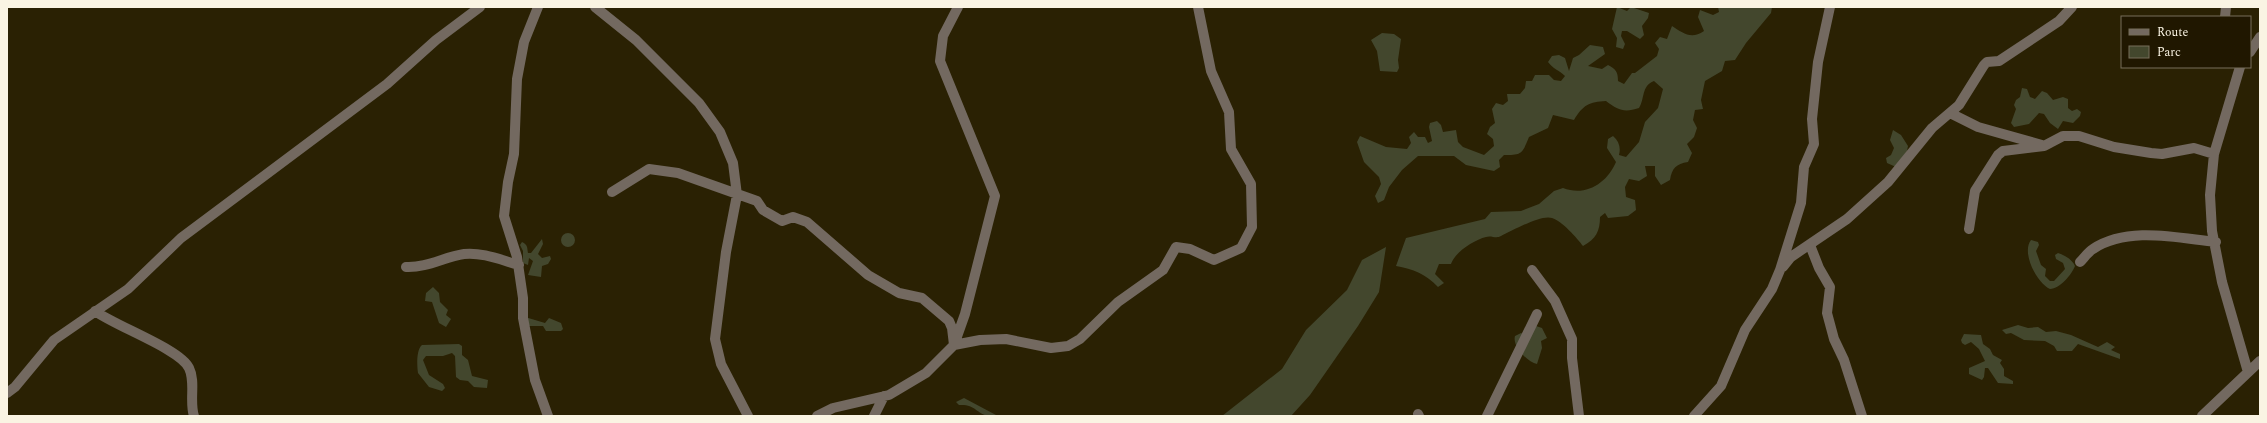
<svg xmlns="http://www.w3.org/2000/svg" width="2267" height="423" font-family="Spectral,serif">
<rect width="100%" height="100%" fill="#2a2103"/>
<path fill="#43472d" d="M1617 7 1627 11 1631 7 1649 13 1648 18 1642 26 1644 35 1640 39 1627 31H1622L1621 36 1625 44 1623 49 1616 47 1617 38 1612 29Z
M1718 7H1772L1771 13 1746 43 1735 60 1725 61 1722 71 1705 81 1701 100 1703 109 1695 110 1693 120 1697 128 1694 137 1687 144 1692 153 1688 162C1676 164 1672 168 1670 180L1661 185 1655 176V166H1645L1647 176 1639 181 1629 179 1625 187 1626 197 1635 200 1636 210 1628 216 1608 218 1605 213 1600 217C1600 231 1596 239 1583 246 1577 238 1562 221 1552 218 1541 214 1512 231 1501 236 1496 239 1491 235 1486 237 1474 240 1455 252 1451 264H1439L1435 274 1444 283 1438 287C1426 274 1413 269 1396 266L1406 238 1485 219 1491 212 1521 211 1539 204 1554 191 1563 188C1586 197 1607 183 1616 162L1607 148 1608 139 1613 136C1619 141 1621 148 1619 155L1626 157 1639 142 1645 122 1658 108 1663 89 1654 81C1641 86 1645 99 1639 108 1624 113 1618 110 1606 101 1589 102 1583 105 1574 120L1553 115 1548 128 1529 137C1522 154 1522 155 1504 155L1499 160 1500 167 1494 171 1466 165 1454 156H1418L1402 170 1389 187 1384 200 1378 203 1375 196 1381 184 1379 177 1364 162 1357 142 1360 136 1386 147 1407 149 1411 143 1409 137 1414 132 1418 137H1425L1428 143 1432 141 1429 127 1430 123 1437 121 1441 125 1443 132 1456 130 1458 142 1463 147 1484 155 1494 146 1493 139 1487 134 1490 127 1495 123 1492 109 1496 103 1503 105 1508 101 1507 94H1520L1525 88 1526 81H1532L1535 75H1549L1554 80 1561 81 1565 76C1559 70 1553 69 1548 62L1552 56 1559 55 1565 58 1569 71 1573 58 1579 55 1590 45 1603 47 1605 54 1588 66 1602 69 1608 65C1616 69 1618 72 1618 81L1624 84 1632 73H1635L1657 56 1659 49 1655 43 1660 37 1667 39 1672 26C1683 33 1691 40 1704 31L1698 17 1700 10 1713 15 1719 12Z
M1382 33 1394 34 1401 39 1398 60 1399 68 1397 72 1380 71 1377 51 1371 40Z
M2022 88 2027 89 2030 97 2035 99 2042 91 2047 93 2053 100 2063 97 2068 99V108L2072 111 2077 109 2081 112 2080 116 2073 123 2063 121 2058 129 2050 123 2044 114 2039 113 2029 124 2014 127 2011 123 2016 109 2014 105 2016 100 2020 97Z
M1893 130 1901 135 1908 146 1907 151 1896 167 1887 163 1886 158 1891 155 1894 148 1890 140Z
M561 240a7 7 0 1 1 14 0a7 7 0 1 1-14 0Z
M542 239 543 244 538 254 542 258 550 256 551 259 548 264 542 266 541 277 528 275 533 261 529 258 528 265 523 263V251L520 245 522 242C528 245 527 247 528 253H531Z
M2031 240 2038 242 2039 245 2036 251 2041 265 2046 269 2045 276 2050 281H2054L2065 269 2063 263 2056 259 2055 255 2058 253C2064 255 2072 259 2075 266 2072 274 2060 289 2050 289 2037 283 2021 253 2031 240Z
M1386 247 1379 292 1358 326 1310 395 1291 416H1222L1282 369 1306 330 1347 290 1362 260Z
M433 287 439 293 440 302 448 310 446 315 451 319 446 327 439 323 432 302 425 301 426 293Z
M525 317 545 323 549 318 561 323 563 329 561 331H546L543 326H529Z
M2018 325 2028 328 2038 327 2046 332 2056 331 2071 335 2098 347 2107 342 2115 347 2111 350 2120 354V359L2078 344 2072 351H2057L2054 346 2045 341 2024 340 2011 333 2006 334 2002 330Z
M1536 326 1542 328 1547 338 1541 341 1542 348 1537 364C1527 362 1512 346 1515 336L1521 333 1525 335Z
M1964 334 1981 335 1983 344 1990 349 1993 355 2002 360 2000 363 2004 369V376L2013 381V384L1998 383 1988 368H1985L1984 377 1982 380 1969 374V368L1985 361 1979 349 1971 342 1965 345 1962 343 1961 340Z
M459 344 462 346V355L468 360 472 376 488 380 487 388 474 387 468 381 460 380 456 377 455 356 452 353 443 356H426L423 360 429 375 443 384 445 388 442 391 429 387 418 373C417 366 416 350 422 345Z
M964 398 996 415 1004 416C999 416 993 417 988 416 976 413 975 404 959 405L956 402Z"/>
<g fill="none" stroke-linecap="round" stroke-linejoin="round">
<path stroke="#736960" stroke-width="10" d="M538 7 524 42 517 79 514 154 508 182 504 216 517 257 523 298V318L535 380 548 416
M595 7 636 40 699 103 720 132 733 163 737 195 726 252 715 339 721 364 748 416
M2225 17 2226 7
M2250 52 2260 37
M2240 67 2214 154 2210 195 2212 231 2222 282 2248 372
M1950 113 1978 127 2042 145
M612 192 649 169 678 173 757 201 763 210 782 221 793 217 807 222 868 275 899 293 922 298 949 321 952 328 954 345 980 340 1006 339 1051 348 1068 346 1080 339 1118 302 1163 270 1176 247 1190 249 1214 260 1241 248 1252 227 1251 184 1231 149 1229 112 1211 71 1198 7
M1969 229 1975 191 1998 155 2003 151 2044 146 2063 136H2079L2114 147 2151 153 2162 154 2194 148 2214 154
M1810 245 1819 268 1830 287 1827 313 1834 339 1844 360 1862 416
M2080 262C2084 258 2088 252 2093 249 2128 226 2177 238 2216 242
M406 267C427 268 444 257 464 254 482 252 501 260 519 265
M1783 267 1791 257 1847 219 1888 182 1932 128 1959 105 1984 65 1987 62 1999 61 2059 21 2072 7
M1532 270 1555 301 1572 339V358L1579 416
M95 311C115 326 180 349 189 368 196 382 189 401 194 416
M7 393 15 387 54 340 128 289 181 238 387 84 436 40 480 7
M1418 414 1419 416
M817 416 833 408 889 395 926 373 954 345 965 314 995 196 940 61 943 36 958 7
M874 416 884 396
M1487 416 1537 314
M1694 416 1721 386 1745 330 1772 289 1780 270 1801 203 1804 167 1814 144 1812 119 1818 62 1830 7
M2202 416 2260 361"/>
</g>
<rect width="2267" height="423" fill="none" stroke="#faf4e3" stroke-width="16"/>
<rect x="2121" y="16" width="130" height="52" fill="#201700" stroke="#776f5b"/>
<rect x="2129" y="29" width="20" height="6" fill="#736960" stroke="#776f5b"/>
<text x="2157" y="36" font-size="12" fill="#faf4e3">Route</text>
<rect x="2129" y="46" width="20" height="12" fill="#43472d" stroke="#776f5b"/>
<text x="2157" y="56" font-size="12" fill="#faf4e3">Parc</text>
</svg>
